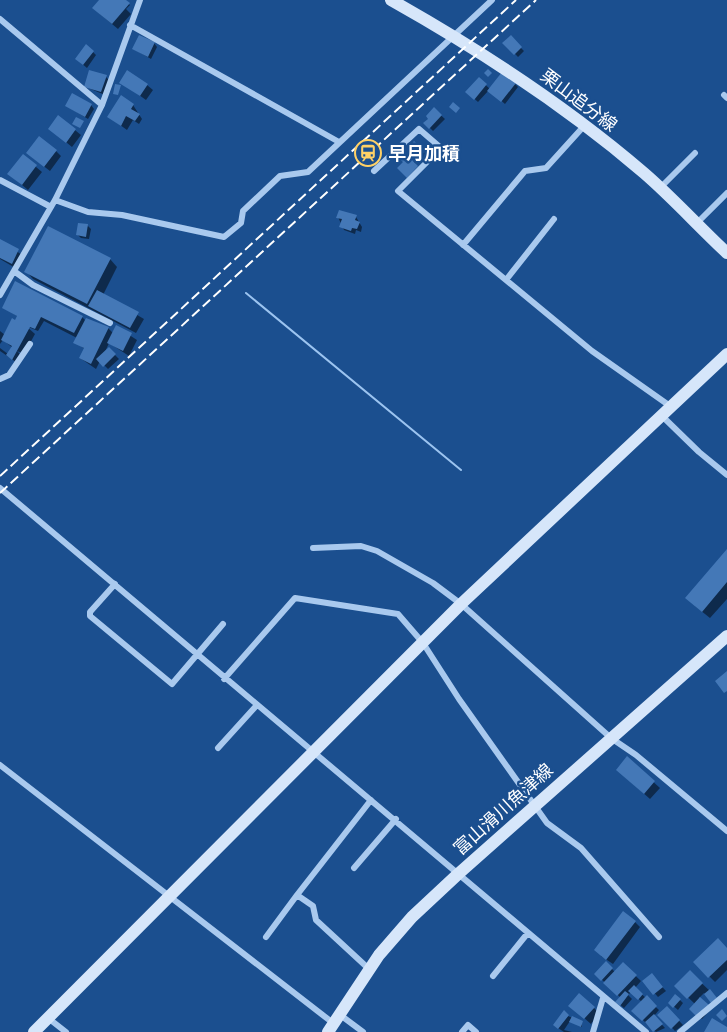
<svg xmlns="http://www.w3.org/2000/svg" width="727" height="1032" font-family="Raleway,'Noto Sans JP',sans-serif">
<rect width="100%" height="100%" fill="#1b4f8f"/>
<path fill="#0007" d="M101 0H124L130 5 126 9 131 14 118 29 100 14Z
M511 38 524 51 518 57 505 43Z
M154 43 157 47 151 59 134 49Z
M93 52 96 55 87 68 80 62Z
M106 77 109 80 105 95 86 87Z
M479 79 490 89 515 84 518 87 505 104 489 90 478 102 467 92Z
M121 82 147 85 153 90 146 100Z
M91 105 94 109 88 119 67 106Z
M133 105 142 119 139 124 133 120 127 130 109 117Z
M434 109 445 119 433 131 425 123 431 119Z
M59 117 81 135 72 147 50 129Z
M415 144 427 155 422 160 410 149Z
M56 151 61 156 50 171 33 158Z
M23 156 42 172 28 190 9 174Z
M338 217H356L362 227 361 232 356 230 355 234 344 230Z
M88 226 91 229 89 239 81 238 78 235Z
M0 241 24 256 17 269 0 259Z
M110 259 117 267 103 295 144 319 136 333 33 279 26 271Z
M4 308 82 317 86 321 108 328 114 334 117 327 137 340 129 356 109 343 104 354 109 349 119 359 108 369 100 361 96 369 80 358 85 349 75 342 77 338 44 321 38 331 26 326 35 334 24 354 17 351 21 355 16 362 0 351V348L8 354 13 348 3 340 0 344V331L5 335 23 326 19 317Z
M727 552V599L710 618 695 606Z
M628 759 660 788 650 799 623 775Z
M635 922 640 927 613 964 601 956Z
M727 950V970L715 982 695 962Z
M606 963 615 972 623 964 641 981 635 988 659 1010 654 1016 665 1028 656 1032 633 1011 642 1002 631 992 628 995 632 999 624 1008 617 1002 621 998 596 974Z
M690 972 713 994 712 1002 704 993 699 998 711 1009 702 1019 691 1009 695 1004 676 986Z
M651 975 666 991 658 997 644 981Z
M676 996 683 1003 678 1010 670 1003Z
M594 1008 599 1013 591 1024 576 1011Z
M667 1008 683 1025 675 1031 660 1015Z
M568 1016 582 1022V1027L570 1021 564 1030 572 1032H564L558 1028Z"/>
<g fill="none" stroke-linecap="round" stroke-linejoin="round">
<path stroke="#9cc4f0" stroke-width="2" d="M246 293 461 470"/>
</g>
<path fill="#4478b7" d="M99 0H126L130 3 112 24 92 8Z
M139 35 155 42 148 57 132 49Z
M511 35 522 47 514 55 502 43Z
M86 44 94 51 83 65 75 59Z
M488 69 492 73 488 77 484 73Z
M89 70 107 75 101 92 84 87Z
M127 70 148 84 140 96 119 83Z
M502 72 516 83 501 102 487 91Z
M479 77 487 84 474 100 465 92Z
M115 84 121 85 118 95 113 94Z
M72 93 92 104 85 117 65 106Z
M121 95 134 104 131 109 140 114 135 121 126 116 121 126 107 117Z
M453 102 460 108 456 113 449 107Z
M434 107 442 115 429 129 423 123 428 119 426 116Z
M58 115 76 129 66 143 48 129Z
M76 117 84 121 80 128 72 124Z
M39 136 57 150 44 167 26 153Z
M414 141 425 151 418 158 408 149Z
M403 151 418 166 407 178 397 168 403 162 397 157Z
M23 154 37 165 22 185 7 174Z
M339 210 357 215 355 220 360 222 357 229 352 228 351 231 339 227 342 219 336 218Z
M78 223 88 224 86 237 76 235Z
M48 226 111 258 87 304 24 272Z
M0 239 19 249 12 264 0 258Z
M15 281 83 316 74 333 41 317 35 329 30 327 12 360 6 355 12 346 1 340 12 318 15 320 17 316 2 308Z
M97 290 139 312 130 328 88 306Z
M86 318 109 327 91 364 79 358 84 348 73 343Z
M116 325 132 333 123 351 107 343Z
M109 347 116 354 103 367 96 359Z
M727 549V582L702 612 685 598Z
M727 671V691L724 693 715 681Z
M627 756 655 781 644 794 616 770Z
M623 911 636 921 606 960 594 950Z
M718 938 727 948V960L708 978 693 962Z
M606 961 613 968 601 981 594 974Z
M623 962 637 975 617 996 603 983Z
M690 970 703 983 687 999 674 986Z
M652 973 663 987 653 995 642 981Z
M634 985 643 994 638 1000 628 991Z
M710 989 717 998 711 1003 704 994Z
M625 991 629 994 620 1006 615 1002Z
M579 993 595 1007 584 1019 568 1006Z
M675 994 681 999 673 1008 668 1003Z
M647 995 657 1006 642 1021 631 1011Z
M700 997 709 1005 697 1017 689 1009Z
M667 1006 680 1020 671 1029 657 1015Z
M722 1009 727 1016 722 1021 716 1015Z
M564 1010 569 1015 558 1029 553 1025Z
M654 1014 663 1024 653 1032 645 1022Z
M572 1016 583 1021 581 1027 569 1022Z
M712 1018 727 1027V1032H704Z"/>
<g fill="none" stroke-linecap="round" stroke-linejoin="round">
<path stroke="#a9c9ee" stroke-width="6" d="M0 19 102 105
M130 25 339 142
M724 95 727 98
M374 171 419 129 441 148 398 191 592 351 670 406
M0 180 51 207
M660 188 695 153
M55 200 88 212 122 215 224 237 241 223 243 211 280 176 308 172 492 0
M696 224 727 193
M463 245 525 171 546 168 584 126
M14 271 33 285 110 323
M506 280 554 219
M0 295 55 200 102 105 140 0
M0 379 9 375 30 344
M661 415 699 452 727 475
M0 488 646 1032
M313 548 361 546 377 551 433 583 461 604 611 738 636 755 727 831
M115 584 90 612V616L172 684 223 624
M224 679 295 598 398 614 423 643 459 699 547 823 581 848 659 937
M218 748 257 705
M0 765 333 1023
M354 868 396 819
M297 895 371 800
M266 937 297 895 313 906 316 920 369 969
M493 976 527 934
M339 1014 363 1032
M48 1018 66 1032
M462 1032 468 1025 476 1032
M593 1032 603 998
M680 1032 727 993"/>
<path stroke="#d6e6fa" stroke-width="12" d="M391 0C480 50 566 106 644 173 673 198 699 227 727 253
M34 1032 461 604 727 354
M328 1032 379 955 412 917 457 875 727 636"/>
<path stroke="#fff" stroke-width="2" stroke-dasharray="10 4.5" stroke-linecap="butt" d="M0 476 516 0
M0 493 536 0"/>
</g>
<defs>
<symbol id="station-ring" viewBox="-11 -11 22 22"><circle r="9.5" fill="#1b4f8f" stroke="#ffd166" stroke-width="1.5"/><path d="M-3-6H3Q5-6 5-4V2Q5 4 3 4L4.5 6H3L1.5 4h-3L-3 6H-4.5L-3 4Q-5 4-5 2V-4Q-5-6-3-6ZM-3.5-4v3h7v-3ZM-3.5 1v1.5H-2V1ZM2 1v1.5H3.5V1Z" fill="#ffd166"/></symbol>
</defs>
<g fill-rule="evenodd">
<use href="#station-ring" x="353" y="138" width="30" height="30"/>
</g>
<g text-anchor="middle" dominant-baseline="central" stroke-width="5" stroke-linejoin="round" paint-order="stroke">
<g font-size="18" fill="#fff" stroke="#1b4f8f">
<text transform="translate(579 100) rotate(37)">栗山追分線</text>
<text transform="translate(503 809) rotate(-42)">富山滑川魚津線</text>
</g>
<g font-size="18" font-weight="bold" fill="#fff" stroke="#1b4f8f" text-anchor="start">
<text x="388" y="153">早月加積</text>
</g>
</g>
</svg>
